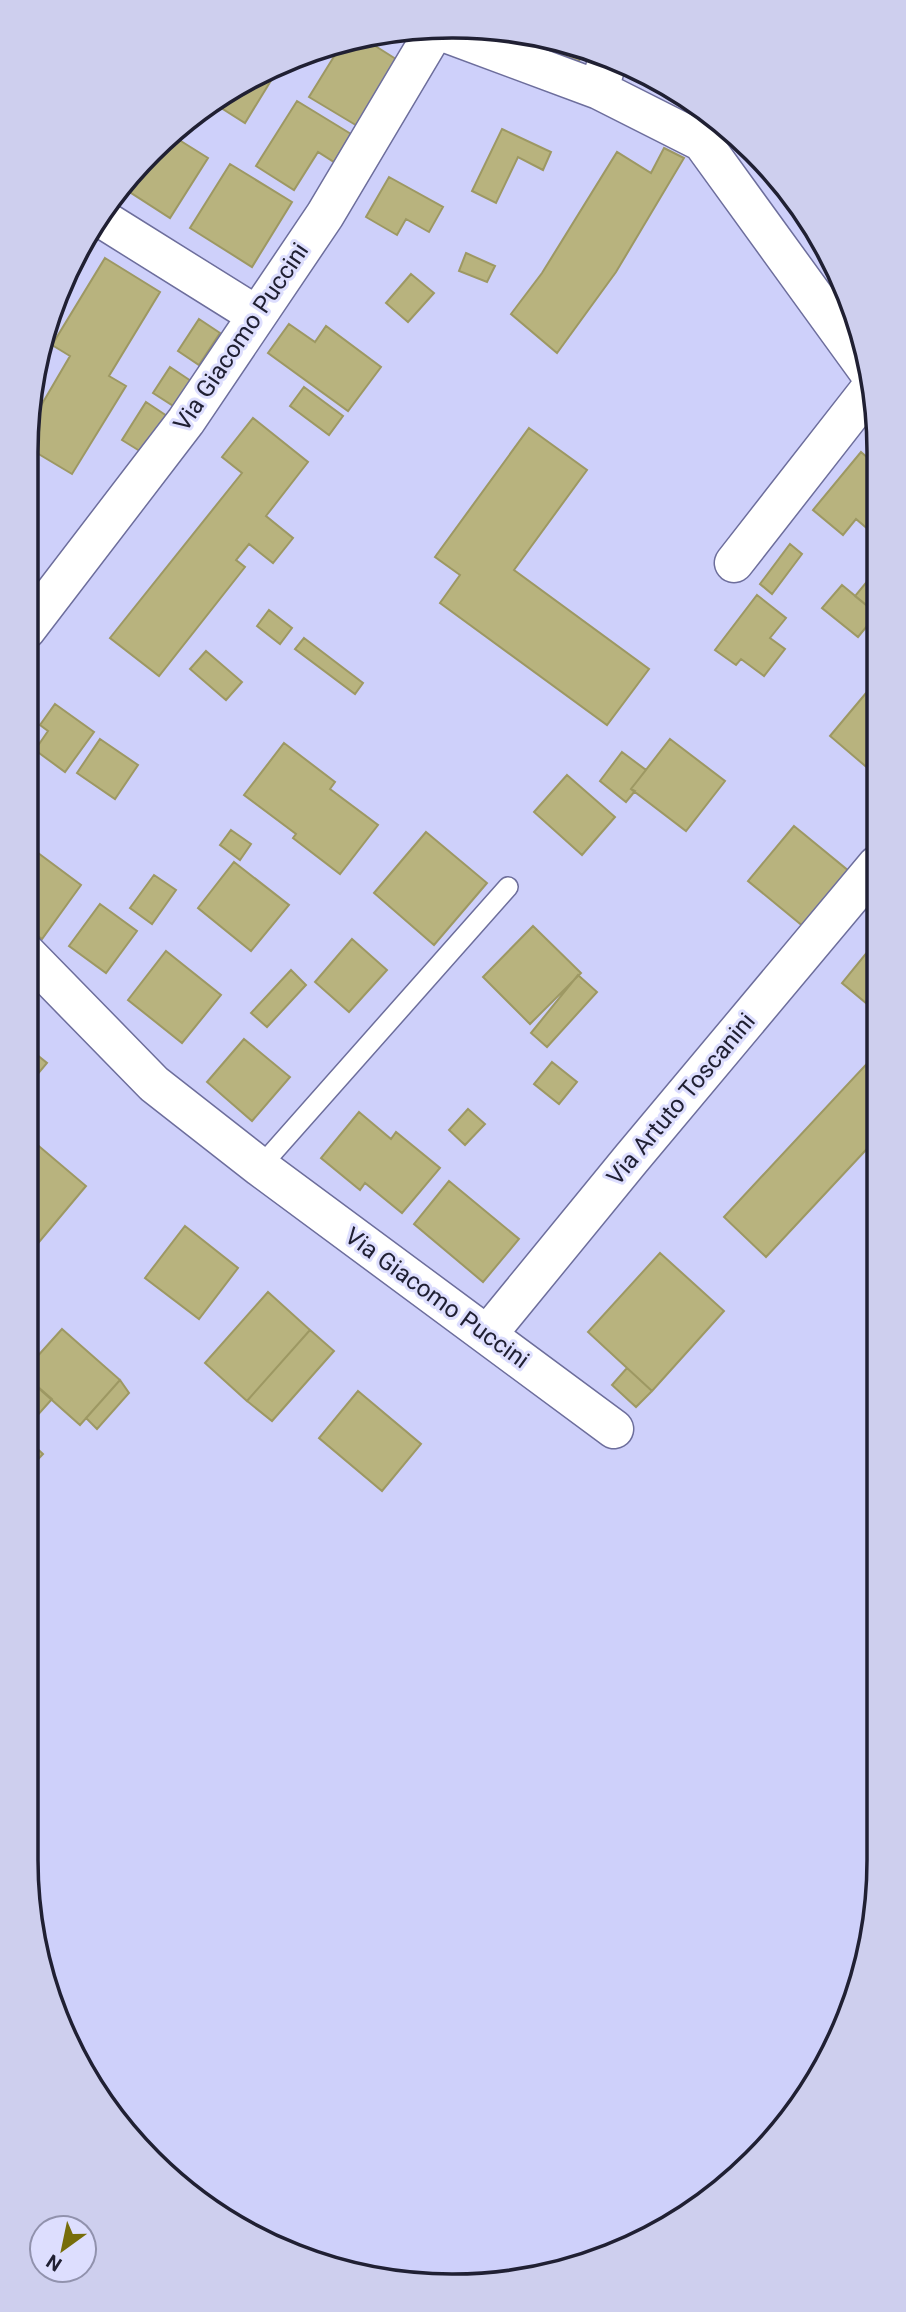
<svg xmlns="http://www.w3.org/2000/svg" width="906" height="2312" font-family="Roboto,sans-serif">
<rect width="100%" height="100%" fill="#ced0fa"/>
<path fill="#b8b37e" stroke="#9d9863" stroke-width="2" d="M475 34 588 49 570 72Z
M369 42 399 61 359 127 309 97 338 50Z
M268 69 275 74 245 123 218 106Z
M297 101 351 134 334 162 318 152 294 190 256 166Z
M502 129 551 152 543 170 518 157 496 203 472 191Z
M176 138 208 158 170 218 125 189 132 172Z
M664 148 684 158 616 272 557 353 511 314 542 273 617 152 651 173Z
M230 164 292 202 252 267 190 228Z
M389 177 443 207 429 232 406 219 397 235 366 217Z
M466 253 495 266 487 282 459 271Z
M105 258 160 292 109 376 126 386 72 474 27 447 32 421 70 356 52 345Z
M411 274 434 293 408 322 386 303Z
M199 319 220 333 199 365 178 351Z
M289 324 315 342 326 326 381 367 348 411 268 353Z
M170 367 191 381 175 407 153 393Z
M304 387 343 416 329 435 290 406Z
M146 402 167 416 143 453 122 440Z
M253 418 308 462 266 516 293 538 273 563 249 544 236 560 245 567 159 676 110 638 242 473 222 457Z
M529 428 587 470 514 570 649 669 607 725 440 603 460 575 435 557Z
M861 452 876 465V536L856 519 843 535 813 510Z
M790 544 802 554 772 594 760 584Z
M870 578 877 584V614L855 596Z
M842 585 877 614 858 637 822 608Z
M757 595 786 618 770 638 785 649 764 676 741 659 736 665 715 650Z
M269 610 292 628 280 644 257 626Z
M304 638 363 683 355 694 295 649Z
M206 651 242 682 226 700 190 669Z
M872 686 877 690V776L830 736Z
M55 704 94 732 65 772 35 750 48 731 40 725Z
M100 739 138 765 115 799 77 773Z
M670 739 725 781 686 831 631 789Z
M284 743 335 782 330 789 378 825 340 874 293 838 296 834 244 795Z
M622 752 646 770 631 789 635 791 626 802 600 781Z
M567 775 615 817 582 855 534 812Z
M794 826 850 872 804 927 748 881Z
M231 830 251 844 240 860 220 845Z
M426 832 487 883 434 945 374 893Z
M26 844 81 885 42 939 26 927Z
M234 862 289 905 251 951 198 908Z
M154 875 176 890 152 924 130 908Z
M100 904 137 931 106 973 69 946Z
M533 926 581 973 530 1024 483 977Z
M352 939 387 970 349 1012 315 982Z
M877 940 878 1013 842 983Z
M166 951 221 995 182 1043 128 1000Z
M291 970 306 985 267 1027 251 1013Z
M578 975 597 992 547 1047 531 1033Z
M244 1039 290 1077 252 1121 207 1082Z
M26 1046 47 1063 26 1088Z
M874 1056 878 1059V1137L766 1257 724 1217Z
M552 1062 577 1082 559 1104 534 1084Z
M468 1109 485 1124 465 1145 449 1130Z
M359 1112 391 1139 396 1132 440 1168 402 1213 365 1183 360 1190 321 1158Z
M34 1142 86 1186 29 1254 26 1251V1150Z
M449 1181 519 1239 483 1282 414 1224Z
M185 1226 238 1268 199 1319 145 1278Z
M660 1253 724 1311 652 1391 588 1332Z
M268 1292 310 1330 247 1401 205 1363Z
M62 1329 120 1380 80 1425 26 1377V1369Z
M310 1330 334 1351 272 1421 247 1401Z
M627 1368 652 1391 636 1407 612 1385Z
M29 1379 52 1399 36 1417 26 1409V1382Z
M120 1380 129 1393 97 1429 86 1418Z
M358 1391 421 1444 382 1491 319 1438Z
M26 1438 43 1454 26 1472Z"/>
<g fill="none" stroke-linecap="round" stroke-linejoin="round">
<defs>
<path id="lane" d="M260 1167 508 887"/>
<path id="street" d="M432 28 599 90 608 58
M599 90 702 142 868 371
M104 220 256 315
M734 563 873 385
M26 630 186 421 325 215 435 30
M26 953 154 1084 260 1167 614 1429
M487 1335 631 1159 877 865"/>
</defs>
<use href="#lane" stroke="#6d6e9c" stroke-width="22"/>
<use href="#street" stroke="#6d6e9c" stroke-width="41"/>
<use href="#lane" stroke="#fff" stroke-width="19"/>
<use href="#street" stroke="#fff" stroke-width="38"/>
</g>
<g text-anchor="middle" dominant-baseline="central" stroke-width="6" stroke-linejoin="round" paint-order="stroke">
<g font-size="24" fill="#202033" stroke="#dddefe">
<text transform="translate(241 337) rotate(-56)">Via Giacomo Puccini</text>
<text transform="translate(681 1099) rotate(-50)">Via Artuto Toscanini</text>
<text transform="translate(437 1298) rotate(36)">Via Giacomo Puccini</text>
</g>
</g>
<path d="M0 0H906V2312H0ZM452 38H453A414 414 0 0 1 867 452V1860A414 414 0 0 1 453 2274H452A414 414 0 0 1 38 1860V452A414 414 0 0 1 452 38Z" fill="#cecfee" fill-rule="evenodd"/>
<path fill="none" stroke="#202033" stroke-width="3.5" d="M452 38H453A414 414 0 0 1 867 452V1860A414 414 0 0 1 453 2274H452A414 414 0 0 1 38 1860V452A414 414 0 0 1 452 38Z"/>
<g transform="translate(63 2249) rotate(213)"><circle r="33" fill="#dddefe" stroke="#9192ad" stroke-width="2"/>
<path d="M0-5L12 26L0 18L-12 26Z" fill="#776d0a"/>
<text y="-10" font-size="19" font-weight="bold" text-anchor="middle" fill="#202033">N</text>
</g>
</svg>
